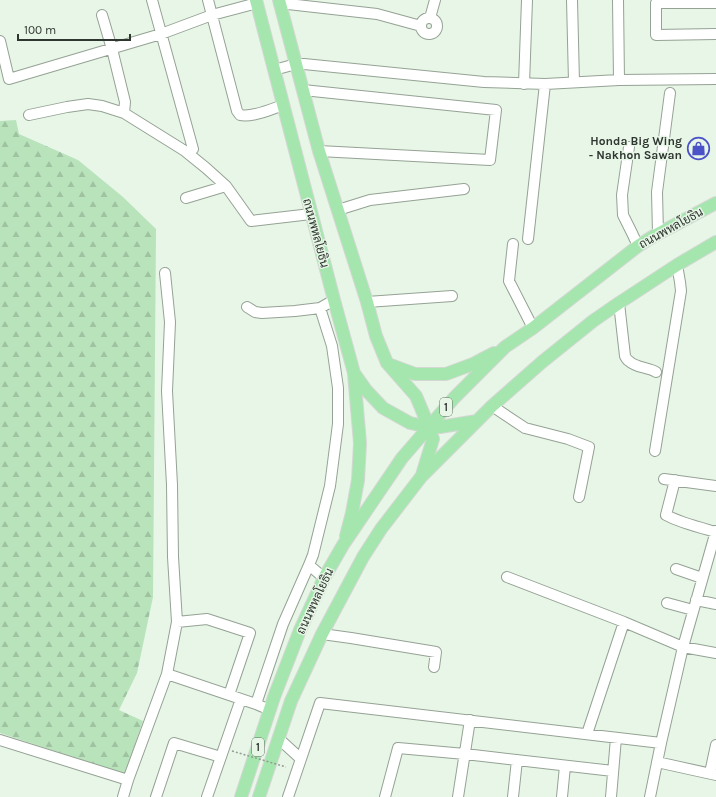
<svg xmlns="http://www.w3.org/2000/svg" width="716" height="797" font-family="Karla,Sarabun,sans-serif">
<defs>
<pattern id="forest-firs" width="22" height="20" patternUnits="userSpaceOnUse"><rect width="22" height="20" fill="#b9e3bb"/><path d="M5 1l3.5 6h-7zM16 11l3.5 6h-7z" fill="#9fc3a1"/></pattern>
</defs>
<rect width="100%" height="100%" fill="#e7f6e7"/>
<path fill="url(#forest-firs)" d="M16 120 19 134 78 160 123 197 156 229 153 597 137 673 119 710 143 721 125 774 0 733V121Z"/>
<g fill="none" stroke-linecap="round" stroke-linejoin="round">
<defs>
<path id="minor" d="M152 0 193 149
M208 0 237 111 240 115C251 118 272 109 283 105
M572 0 574 82
M618 0 619 80
M279 3 377 14 421 26
M716 3H656V35L716 34
M102 15 112 49 125 102 124 113
M430 18 435 0
M421 26a8 8 0 1 1 16 0a8 8 0 1 1-16 0Z
M0 41 9 79 161 34 212 15 257 3
M274 70 296 64H304L484 82 545 84 619 80 716 79
M524 84 527 0
M303 90 496 110 490 160 319 151
M29 115 67 107 88 104 102 106 124 113 185 151 206 168 226 186 251 221 311 214
M629 147 622 195 623 215 632 233 638 246
M186 198 226 186
M338 210 370 200 464 189
M658 233 657 192 670 93
M528 239 545 84
M513 244 509 281 533 328
M367 302 452 296
M619 303 625 356C626 358 627 360 629 361 636 368 648 367 656 372
M247 307 255 312 262 313 295 311 320 308 334 300
M320 308 332 346 338 388V424L330 486 313 555 309 565 324 578
M492 406 525 428 568 439 589 447 579 497
M655 451 681 291 680 282 677 265
M664 479 716 486
M675 480 666 515C681 523 698 527 716 532
M676 569 702 578
M507 577 624 622 683 647 716 653
M696 600 716 604
M667 603 693 610
M177 622 207 619 250 633 229 695
M322 634 351 638 436 652 434 667
M167 674 256 704 270 710
M256 704 283 624 309 565
M587 734 624 622
M278 738 301 759
M0 740 128 780
M657 762 716 775
M710 773 716 745
M123 797 128 780 167 674 177 622 173 557 172 485 167 391 170 322 165 273
M156 797 174 743 221 757
M207 797 241 699
M288 797 320 703 661 743
M385 797 398 748 465 754 613 771
M458 797 470 720
M513 797 517 760
M562 797 565 766
M611 797 616 738
M650 797 661 743 683 647 716 531"/>
<path id="major" d="M256 0 334 300 354 373 366 390 383 408 410 423 429 427H440L477 421
M279 0 319 151 367 302 376 336 387 363 416 396 429 427 433 439 422 475
M388 364 415 374H446L473 364 494 353
M346 536 352 513 358 480 360 443 354 374
M241 797 274 697 300 630 324 578 343 545 402 458 454 398 505 347 533 328 638 246 652 237 716 203
M259 797 291 701 322 634 363 557 381 529 421 477 492 406 542 362 593 321 619 303 677 265 716 242"/>
</defs>
<use href="#minor" stroke="#95a295" stroke-width="12"/>
<use href="#major" stroke="#d5d7d5" stroke-width="14"/>
<use href="#minor" stroke="#fff" stroke-width="10"/>
<use href="#major" stroke="#a4e6ad" stroke-width="12"/>
<path stroke="#929d92" stroke-width="1.5" stroke-dasharray="2 2" stroke-linecap="butt" d="M232 751 286 767"/>
</g>
<defs>
<symbol id="shop-ring" viewBox="-11 -11 22 22"><circle r="9.5" fill="#e7f6e7" stroke="#4c52c8" stroke-width="1.5"/><path d="M-5-2.5h2.3a2.7 3.5 0 0 1 5.4 0H5L5.5 6h-11ZM-1.5-2.5h3a1.5 2.3 0 0 0-3 0Z" fill="#4c52c8"/></symbol>
</defs>
<g fill-rule="evenodd">
<use href="#shop-ring" x="686" y="136" width="25" height="25"/>
</g>
<g text-anchor="middle" dominant-baseline="central" stroke-width="3" stroke-linejoin="round" paint-order="stroke">
<g fill="#e7f6e7" stroke="#666f66" stroke-width="1">
<rect x="440" y="398" width="12" height="18" rx="3"/>
<rect x="252" y="738" width="12" height="18" rx="3"/>
</g>
<g font-size="11" font-weight="bold" fill="#2f352f">
<text x="446" y="407">1</text>
<text x="258" y="747">1</text>
</g>
<g font-size="12" font-weight="bold" fill="#2f352f" stroke="#e7f6e7" text-anchor="end">
<text x="682" y="141">Honda Big Wing<tspan x="682" dy="14">- Nakhon Sawan</tspan></text>
</g>
<g font-size="12" fill="#2f352f" stroke="#e7f6e7">
<text transform="translate(671 228) rotate(-29)">ถนนพหลโยธิน</text>
<text transform="translate(316 233) rotate(75)">ถนนพหลโยธิน</text>
<text transform="translate(315 601) rotate(-65)">ถนนพหลโยธิน</text>
</g>
</g>
<path d="M18 34v6h112v-6" fill="none" stroke="#2f352f" stroke-width="2"/>
<text x="24" y="34" font-size="12" fill="#2f352f" stroke="#e7f6e7" stroke-width="3" paint-order="stroke">100 m</text>
</svg>
